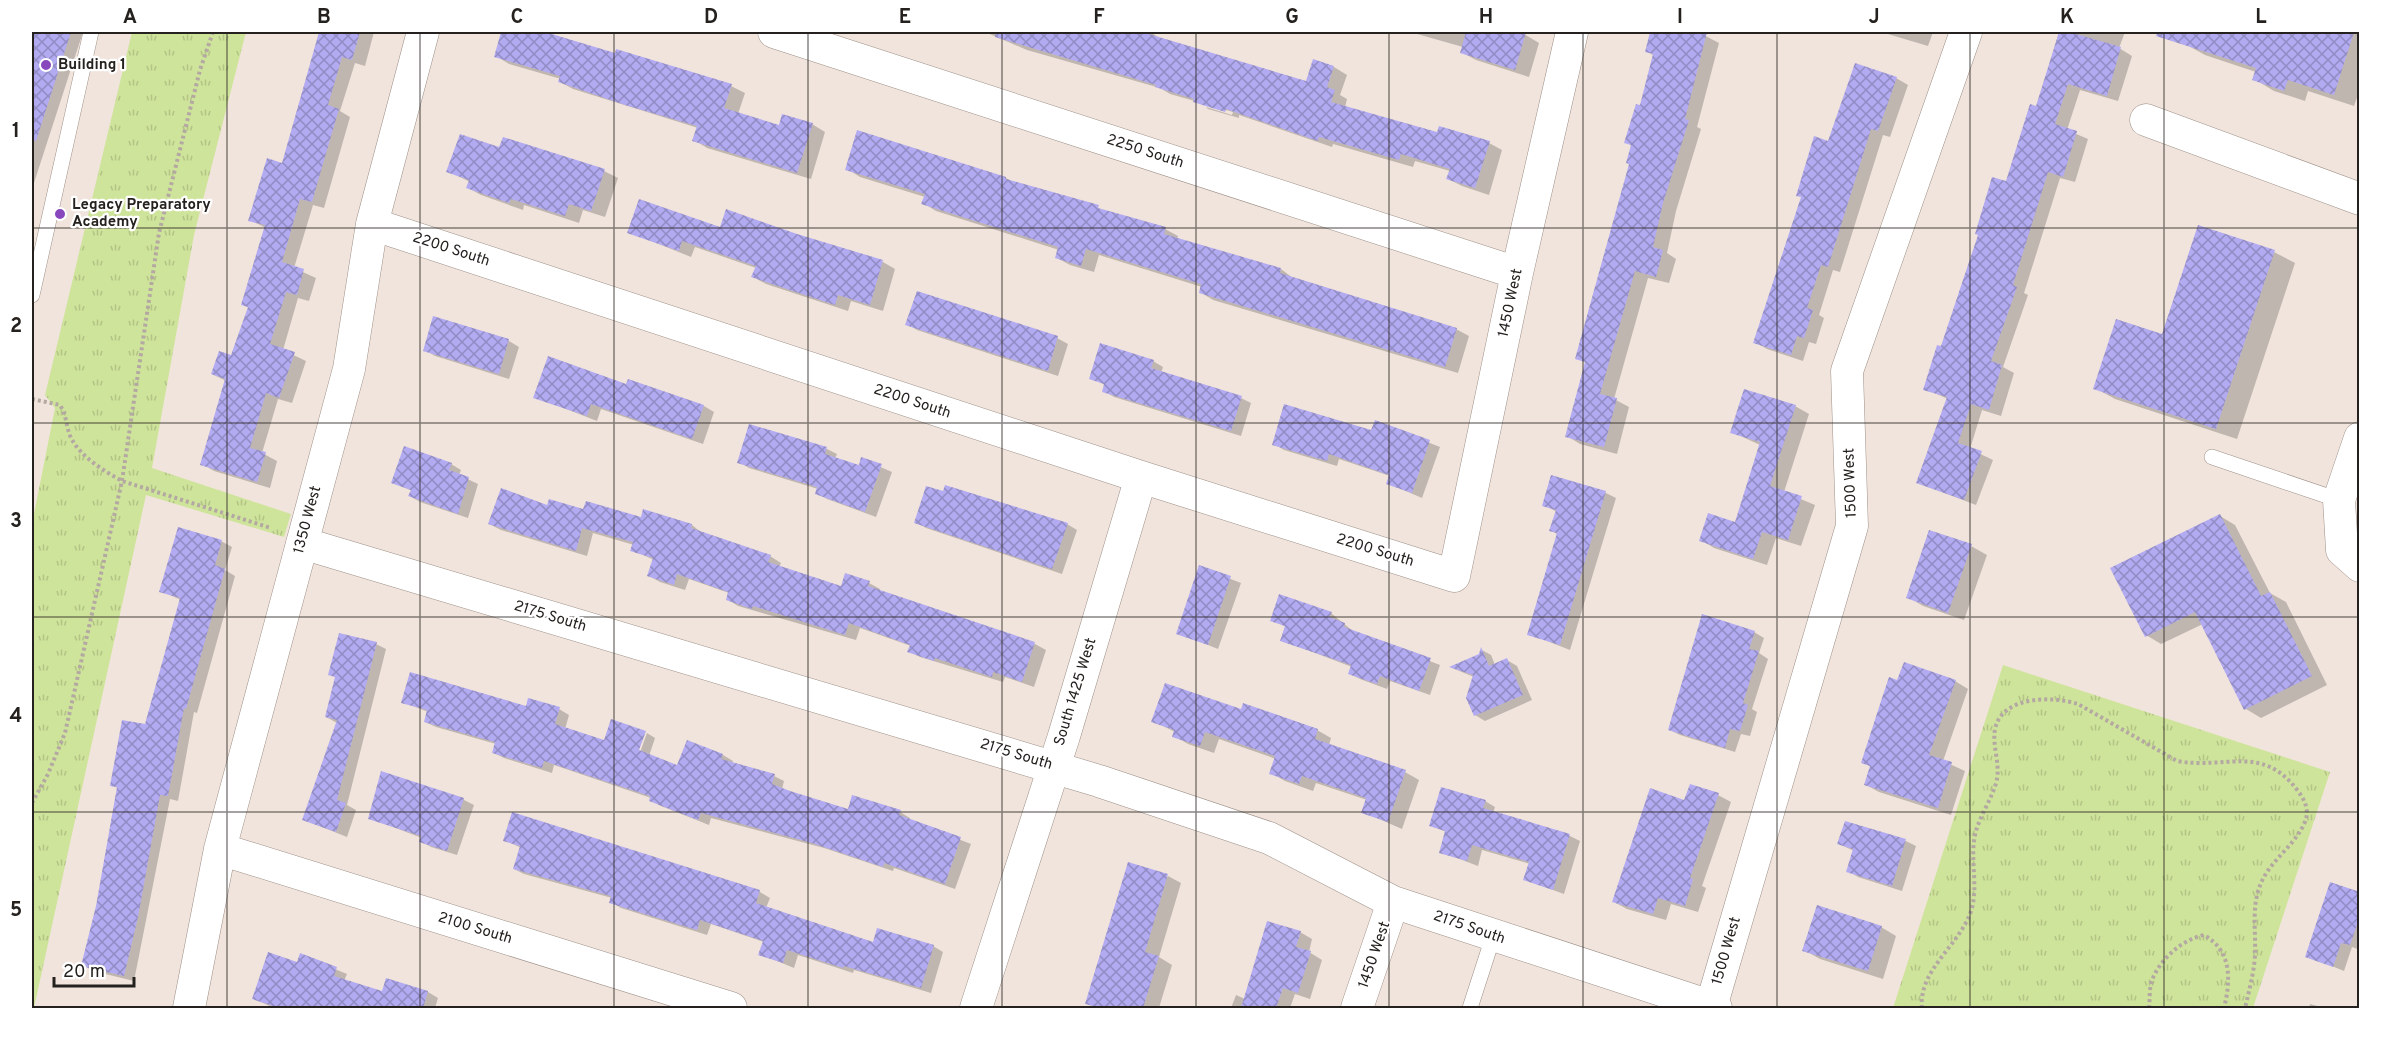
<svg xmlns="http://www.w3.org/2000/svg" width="2391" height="1040" font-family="Overpass,sans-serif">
<defs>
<pattern id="park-tufts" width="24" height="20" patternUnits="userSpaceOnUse" patternTransform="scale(1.5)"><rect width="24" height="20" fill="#cfe49b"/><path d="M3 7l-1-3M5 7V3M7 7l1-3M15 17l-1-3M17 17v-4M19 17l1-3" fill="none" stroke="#b2c385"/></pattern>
<pattern id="building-cross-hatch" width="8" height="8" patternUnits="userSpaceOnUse" patternTransform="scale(1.5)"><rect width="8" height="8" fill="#b3abf2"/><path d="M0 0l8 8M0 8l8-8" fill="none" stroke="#918bc3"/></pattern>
</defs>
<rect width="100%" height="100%" fill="#f1e4dc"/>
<path fill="url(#park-tufts)" d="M132 32H246L194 235 152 468 291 514 284 537 146 495 34 1008H32V524L55 408 45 395Z
M2003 665 2330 772 2253 1008H1893Z"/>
<path fill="#0003" d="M32 32H83L32 189Z
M320 32H374L365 66 355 63 340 111 350 117 324 208 313 205 294 268 316 278 309 301 298 298 283 350 306 361 292 403 278 399 262 453 277 461 270 488 214 471 202 464 226 381 212 374 232 357 249 308 243 304 266 228 250 220 283 164Z
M503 32H549V34L616 55 731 86 745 93 738 114 780 127 812 124 825 132 811 179 707 148 694 140 698 128 573 89 560 82 561 79 509 64 496 56Z
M985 32H1151L1159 38 1307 82 1334 67 1347 75 1340 95 1347 99 1345 107 1438 134 1489 143 1502 150 1489 195 1462 186 1448 179 1450 171 1415 161 1413 167 1333 144 1332 147 1239 115V118L1208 109 1206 107 1232 115 1233 112 1170 94 1160 88 1027 50Z
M1410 32H1524V34L1539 43 1529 77 1476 60 1461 52 1463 47Z
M1652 32H1698L1719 43 1697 127 1701 129 1676 211 1667 253 1676 259 1669 283 1648 278 1614 399 1629 407 1617 454 1580 444 1567 436 1586 363 1577 358 1630 164 1654 56 1647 51Z
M1881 32H1933L1928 46Z
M2059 32H2125L2119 48 2132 56 2118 101 2080 90 2067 130 2088 139 2075 182 2060 178 2024 293 2028 295 2003 367 2014 373 2001 416 1982 410 1970 449 1993 460 1976 505 1918 483 1948 399 1925 389 2037 107Z
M2189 32H2360V89L2354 106 2308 91 2305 101 2274 91 2254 79 2256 72 2205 55 2185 44Z
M1896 78 1908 85 1890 137 1883 135 1840 272 1833 270 1819 315 1824 318 1816 344 1809 342 1803 361 1767 349 1755 342 1802 197 1829 143Z
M504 138 604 171 618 178 605 217 583 210 579 223 524 205 523 210 481 195 468 188 470 182 448 171 500 149Z
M847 169 1006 178 1015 183 1165 229 1178 236 1177 239 1281 269 1293 278 1456 329 1469 336 1458 373 1213 300 1200 292 1202 287 1099 255 1094 272 1070 265 1057 258 1059 250 936 211 923 203 925 197 860 177Z
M629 232 797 236 883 262 895 269 883 311 851 301 848 311 766 284 753 277 756 268 695 247 691 257Z
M2274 252 2295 263 2237 439 2115 399 2095 388Z
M434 318 509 341 519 347 509 379 435 356 425 350Z
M907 324 1057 338 1068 344 1058 376 917 330Z
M1153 361 1163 367 1161 373 1241 398 1251 403 1241 436 1114 397 1104 391 1105 385 1091 378Z
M627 386 704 406 714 412 703 444 601 409 597 421 535 397Z
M1795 406 1809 414 1784 492 1815 505 1801 546 1776 538 1767 565 1714 548 1701 540 1736 524 1760 445 1732 432Z
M1376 422 1440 447 1422 498 1387 483 1390 476 1339 459 1337 466 1284 450 1274 444 1372 432Z
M750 426 827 449 837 454 835 459 860 467 862 459 892 472 876 517 827 499 817 493 818 489 749 468 739 462Z
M451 464 461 470 459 475 478 484 468 518 420 502 410 496 412 491 392 482Z
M1552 477 1606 493 1616 498 1570 650 1529 634 1558 535 1551 530 1557 512 1544 505Z
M548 507 642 519 644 511 692 525 702 533 770 556 781 563 779 568 842 588 869 583 880 589V591L1035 644 1046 650 1034 687 1005 677 1003 682 920 657 909 651 911 646 860 628 856 640 738 606 727 599 729 593 689 579 685 590 660 582 649 576 654 560 632 550 634 545 593 533 587 556 501 530 489 524Z
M2220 516 2235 525 2270 593 2286 602 2327 685 2261 718 2246 709 2203 624 2161 644 2146 635Z
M916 522 1067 524 1077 530 1062 574 926 528Z
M1930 531 1971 546 1987 555 1964 620 1923 606 1908 597Z
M221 541 232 547 225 570 235 576 197 713 194 712 178 801 170 799 134 981 93 971 83 965 97 906 119 789 112 785 146 726 181 600 161 591Z
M1200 567 1241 583 1218 649 1178 633Z
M1331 613 1354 632 1440 665 1430 695 1390 681 1387 689 1360 679 1350 674 1352 667 1281 640 1286 627 1272 620Z
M1754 632 1764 638 1759 653 1768 659 1752 709 1757 712 1750 736 1741 734 1735 752 1680 735 1670 730Z
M376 644 386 649 347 805 356 810 347 837 304 820 337 723 326 717 336 678 330 674Z
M1482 650 1491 655 1495 665 1507 660 1517 666 1532 700 1485 721 1475 715 1474 677 1452 668 1480 655Z
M1955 681 1968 689 1943 761 1965 771 1951 815 1879 792 1866 785 1871 767 1863 762 1898 682Z
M403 702 559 709 569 715 565 729 638 758 647 733 655 738 649 756 678 767 688 742 723 755 733 761 732 764 774 776 784 781 782 789 849 811 900 812 910 818 909 820 971 844 955 889 894 868 893 871 824 848 711 818 709 825 661 806 650 800 651 798 554 765 552 773 504 758 494 753 496 744 436 727 425 722 428 712Z
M1242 711 1317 730 1331 738 1329 745 1405 772 1419 780 1402 829 1363 812 1367 800 1316 783 1313 791 1285 781 1271 773 1276 759 1219 739 1214 753 1188 744 1174 736 1175 732 1153 721Z
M382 773 464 800 474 805 457 855 431 847 421 841 422 838 369 818Z
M1718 795 1731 802 1702 886 1706 888 1698 912 1671 904 1666 920 1627 909 1614 902 1685 802Z
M1485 801 1495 807 1493 813 1570 836 1580 841 1564 894 1525 880 1530 864 1482 850 1478 866 1441 852 1446 832 1431 825Z
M513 814 760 892 770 898 766 908 874 944 933 946 943 952 931 993 854 970 853 973 798 955 794 968 760 954 764 942 711 924 707 935 621 908 611 902 612 898 524 874 514 869 521 848 505 840Z
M1846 822 1906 841 1916 846 1902 891 1858 877 1848 871 1854 851 1839 844Z
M1168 876 1181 883 1159 957 1172 965 1159 1008H1091L1092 1006 1087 1003Z
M2360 893V950L2352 947 2344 971 2307 956Z
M1881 927 1896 936 1883 979 1820 959 1804 950Z
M1300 932 1312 939 1309 952 1322 960 1310 999 1295 994 1290 1008H1231L1236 995 1245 999Z
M301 955 347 974 344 981 383 993 387 980 428 992 438 998 435 1008H274L254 999 298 964Z
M2310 1004 2325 1008H2309Z"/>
<path fill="url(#building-cross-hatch)" d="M32 32H71L36 141 32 140Z
M319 32H360L352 60 342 57 328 105 339 109 320 174 312 202 300 199 282 262 304 269 297 295 286 292 270 344 295 352 279 398 266 393 250 448 266 452 257 482 200 465 225 379 211 374 219 351 231 355 248 307 241 305 265 225 248 221 267 158 282 163Z
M501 32H545L615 53 616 49 732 84 724 108 779 125 782 114 813 123 797 173 692 141 697 126 625 105 558 82 560 76 494 57Z
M996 32H1142L1306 81 1313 59 1334 66 1327 87 1335 90 1331 102 1437 132 1439 126 1490 141 1475 188 1446 179 1450 169 1401 154 1399 160 1319 137 1318 141 1226 109 1225 112 1193 102 1194 99 1155 87 1156 85 995 37Z
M1466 32H1526L1515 70 1460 53Z
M1650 32H1707L1685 119 1689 120 1663 203 1653 247 1663 250 1656 277 1635 271 1600 394 1617 398 1604 447 1565 437 1585 362 1575 359 1629 164 1626 163 1631 145 1624 143 1636 104 1640 105 1653 54 1645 52Z
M2059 32H2069L2121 47 2107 96 2068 84 2055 124 2077 131 2063 177 2048 172 2013 285 2017 287 1991 361 2002 365 1989 410 1971 404 1958 443 1982 451 1964 500 1916 483 1947 397 1923 390 1937 345 1941 346 1978 235 1975 234 1992 177 2006 181 2030 104 2036 106Z
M2157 32H2354L2334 95 2288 80 2284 91 2252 80 2256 68 2156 36Z
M1855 63 1897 77 1878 131 1871 129 1828 267 1821 265 1807 308 1813 310 1804 338 1797 336 1791 355 1753 343 1801 197 1796 196 1814 136 1828 141Z
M857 130 1006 177V179L1099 205 1098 208 1166 227 1164 234 1281 268 1280 273 1457 328 1445 367 1199 293 1201 284 1086 249 1081 266 1055 258 1058 247 921 204 925 194 845 170Z
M460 134 499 147 503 137 605 169 591 211 569 204 565 216 511 199 509 203 466 188 469 180 446 172Z
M639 199 720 227 726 209 797 234 883 260 870 305 838 295 835 305 751 277 756 266 682 241 679 251 627 233Z
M2198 225 2275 250 2216 429 2093 389 2116 319 2162 334Z
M917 291 1058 336 1048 371 905 325Z
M433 316 509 339 499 374 423 351Z
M1100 343 1154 360 1151 368 1242 396 1231 431 1102 392 1104 384 1089 379Z
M548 356 626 384 628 379 704 405 692 439 591 404 587 416 533 398Z
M1744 389 1796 405 1770 486 1802 496 1788 540 1762 532 1753 559 1699 541 1708 513 1735 522 1760 442 1730 433Z
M1284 404 1371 430 1375 420 1430 440 1412 493 1386 484 1389 475 1329 454 1327 461 1272 445Z
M749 424 827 447 825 454 859 465 861 457 882 464 865 512 815 494 817 487 737 463Z
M404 446 452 463 449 470 469 477 458 514 408 496 411 490 391 483Z
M1551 475 1606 491 1560 645 1527 635 1557 533 1549 531 1556 510 1542 506Z
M945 485 1068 523 1052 569 914 523 926 486 943 491Z
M501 488 547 505 549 499 583 509 586 501 641 517 643 509 692 524 691 528 771 555 768 562 841 586 845 573 870 581 868 586 1035 642 1022 682 993 672 992 677 935 658 934 661 907 652 910 645 849 623 845 635 753 606 752 609 726 600 728 592 677 574 674 585 647 576 653 558 630 551 633 542 582 528 576 551 488 524Z
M2220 514 2261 596 2270 592 2312 676 2244 710 2195 612 2145 637 2110 568Z
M178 527 222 540 215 565 225 569 186 709 184 708 168 796 160 795 138 917 124 976 81 966 96 906 117 787 110 786 122 720 145 724 180 598 159 592Z
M1929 530 1972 544 1948 613 1906 598Z
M1199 565 1231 576 1208 645 1176 634Z
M1279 594 1332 612 1329 617 1345 623 1344 627 1431 658 1419 691 1380 676 1377 684 1348 674 1351 665 1280 641 1285 626 1270 621Z
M1702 614 1755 631 1749 649 1759 651 1743 703 1748 705 1740 731 1730 729 1725 748 1668 730Z
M339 633 377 642 337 800 346 803 336 832 302 820 337 720 325 717 335 677 328 675Z
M1481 647 1489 666 1507 658 1523 695 1474 716 1466 698 1473 675 1449 667 1479 654Z
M1904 662 1956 680 1929 755 1952 762 1938 808 1864 785 1870 766 1861 763 1882 698 1889 677 1897 680Z
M410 672 526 706 528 698 560 707 555 724 604 740 611 719 646 731 639 750 677 765 687 740 723 754 721 759 775 774 772 784 790 791 848 809 852 795 901 810 899 815 961 837 945 884 884 863 883 867 812 843 701 813 698 820 649 801 650 796 544 761 542 768 492 753 495 742 424 722 427 710 401 703Z
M1165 683 1241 709 1243 703 1318 729 1315 739 1406 770 1388 822 1361 813 1366 798 1302 776 1299 784 1269 774 1275 756 1205 732 1200 746 1172 737 1174 730 1151 722Z
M381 771 464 798 447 851 419 842 421 836 368 819Z
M1690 784 1719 793 1690 878 1693 879 1685 906 1658 898 1653 914 1612 902 1650 788 1684 800Z
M1441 787 1486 800 1483 808 1570 834 1553 890 1523 880 1529 862 1472 845 1467 861 1439 853 1445 831 1429 826Z
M512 812 760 890 756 903 873 942 877 928 934 945 921 988 844 966 843 968 787 950 783 963 758 955 763 941 700 920 697 930 609 903 611 896 513 869 520 846 503 841Z
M1845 821 1906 839 1892 886 1846 872 1853 849 1837 844Z
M1128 862 1168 874 1145 952 1159 956 1143 1008H1101L1085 1004Z
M2330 882 2360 892V916L2350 945 2341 943 2333 967 2305 957Z
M1817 905 1882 926 1868 971 1802 951Z
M1267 921 1301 931 1296 947 1311 951 1298 993 1283 988 1276 1008H1241Z
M268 952 297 962 300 953 337 967 334 976 382 991 386 978 428 991 423 1008H279L252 999Z"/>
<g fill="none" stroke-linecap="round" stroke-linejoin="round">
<defs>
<path id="lane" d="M32 295 91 32
M2212 457 2339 500
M1470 1008 1493 937"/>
<path id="street" d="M774 32 1517 273
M2146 120 2360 199
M372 224 1141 477 1454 576 1517 273 1572 32
M2360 438 2339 500 2342 550 2360 566
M302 543 1099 781 1269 838 1393 902 1716 1008
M220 849 731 1008
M1711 1007 1852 526 1847 371 1966 32
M189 1008 220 849 349 369 372 224 423 32
M976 1008 1064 736 1141 477
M1357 1008 1393 902"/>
</defs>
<use href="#lane" stroke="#9d9088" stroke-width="16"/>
<use href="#street" stroke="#9d9088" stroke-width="33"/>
<path stroke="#b3a8a2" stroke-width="4" stroke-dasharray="3 3" stroke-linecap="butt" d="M32 399 60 405C67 416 66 427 71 438 81 457 104 471 122 481L271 528
M32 803 48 774 65 733 122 481 159 233 200 70 213 32
M1922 1008C1918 969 1962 944 1972 908 1978 884 1970 859 1975 835 1979 816 1993 798 1997 779 2000 763 1992 745 1995 729 2002 695 2054 696 2078 704L2177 761C2226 770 2262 743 2298 791 2306 802 2310 812 2304 824 2294 846 2271 860 2261 883 2251 906 2256 931 2255 955 2254 973 2249 991 2245 1008
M2149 1008C2150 1000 2149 988 2152 980 2161 958 2182 940 2204 935 2232 951 2231 980 2224 1008"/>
<use href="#lane" stroke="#fff" stroke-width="15"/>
<use href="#street" stroke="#fff" stroke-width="32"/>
</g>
<path fill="none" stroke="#25211e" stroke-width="1.5" stroke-opacity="0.55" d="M227 32V1008M420 32V1008M614 32V1008M808 32V1008M1002 32V1008M1196 32V1008M1389 32V1008M1583 32V1008M1777 32V1008M1970 32V1008M2164 32V1008M32 228H2360M32 423H2360M32 617H2360M32 812H2360"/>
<g fill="#8847bc" stroke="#fff" stroke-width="2">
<circle cx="46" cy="65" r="6"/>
<circle cx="60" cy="214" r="6"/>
</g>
<g text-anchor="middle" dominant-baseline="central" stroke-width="4.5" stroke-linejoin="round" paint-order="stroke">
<g font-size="15" font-weight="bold" fill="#25211e" stroke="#fff" text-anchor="start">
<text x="58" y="65">Building 1</text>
<text x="72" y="205">Legacy Preparatory<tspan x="72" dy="17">Academy</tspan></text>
</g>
<g font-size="15" fill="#25211e" stroke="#fff">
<text transform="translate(1145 152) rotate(18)">2250 South</text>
<text transform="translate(451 250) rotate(18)">2200 South</text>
<text transform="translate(1511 303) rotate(-78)">1450 West</text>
<text transform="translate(912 402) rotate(18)">2200 South</text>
<text transform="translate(1851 483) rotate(-92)">1500 West</text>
<text transform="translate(308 520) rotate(-75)">1350 West</text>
<text transform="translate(1375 551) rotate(17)">2200 South</text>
<text transform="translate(550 617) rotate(17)">2175 South</text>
<text transform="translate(1076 692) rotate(-73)">South 1425 West</text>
<text transform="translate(1016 755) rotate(17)">2175 South</text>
<text transform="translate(1469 928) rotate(19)">2175 South</text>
<text transform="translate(475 929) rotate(17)">2100 South</text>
<text transform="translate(1727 951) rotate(-74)">1500 West</text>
<text transform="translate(1375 955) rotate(-71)">1450 West</text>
</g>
</g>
<rect width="2391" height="1040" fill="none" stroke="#ffffff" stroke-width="66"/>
<path d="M54 977v9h80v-9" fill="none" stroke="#25211e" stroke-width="3"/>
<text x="63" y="977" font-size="18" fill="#25211e" stroke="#ffffff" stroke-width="4.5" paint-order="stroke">20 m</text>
<rect x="33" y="33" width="2325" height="974" fill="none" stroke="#25211e" stroke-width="2"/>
<g font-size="20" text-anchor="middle" font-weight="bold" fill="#25211e">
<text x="130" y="23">A</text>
<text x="324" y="23">B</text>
<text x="517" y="23">C</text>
<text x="711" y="23">D</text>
<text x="905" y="23">E</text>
<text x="1099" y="23">F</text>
<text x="1292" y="23">G</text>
<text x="1486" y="23">H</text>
<text x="1680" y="23">I</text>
<text x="1874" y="23">J</text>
<text x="2067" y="23">K</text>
<text x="2261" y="23">L</text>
<text x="16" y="137">1</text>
<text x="16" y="332">2</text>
<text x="16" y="527">3</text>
<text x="16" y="722">4</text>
<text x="16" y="916">5</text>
</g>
</svg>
